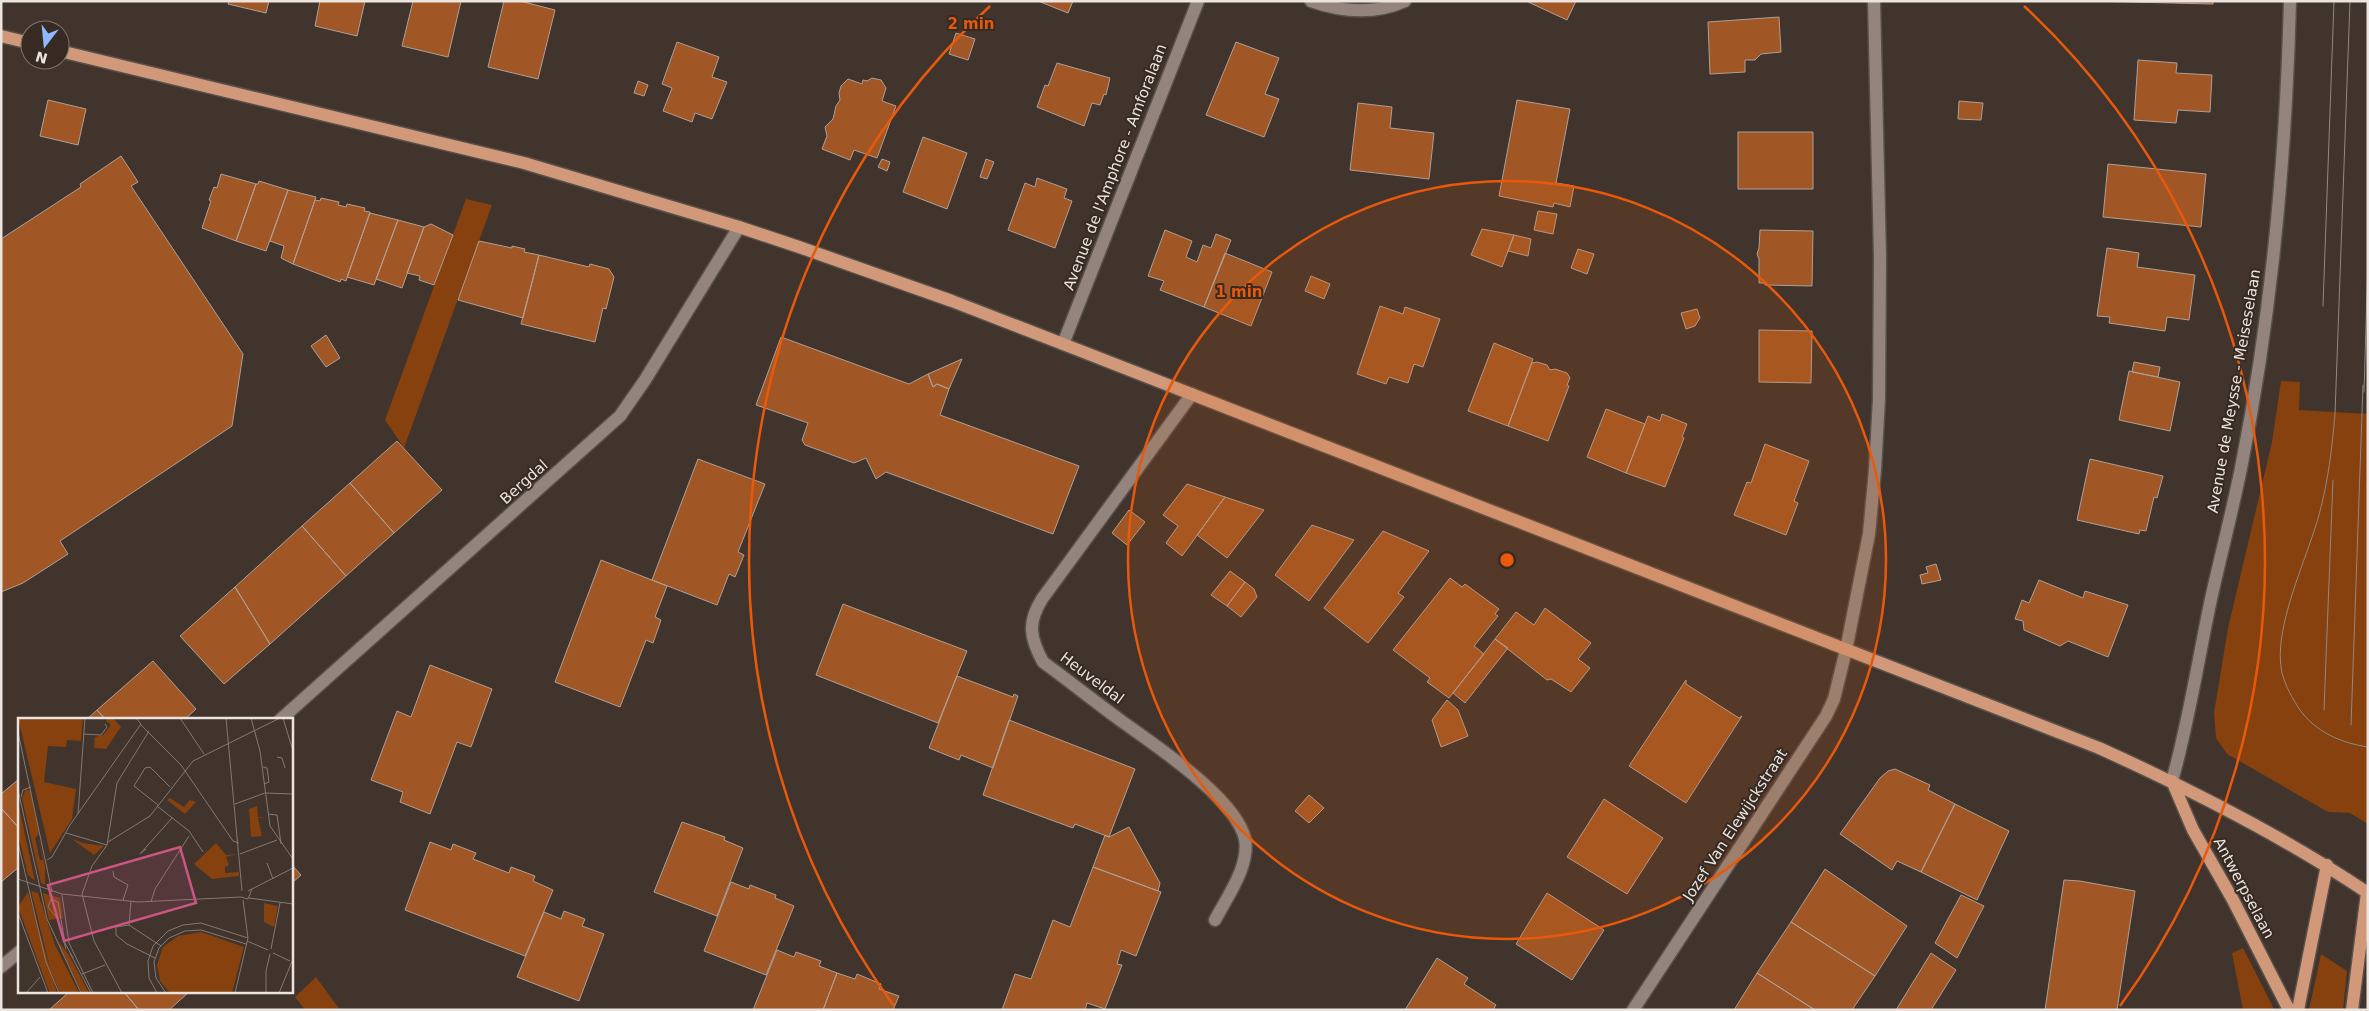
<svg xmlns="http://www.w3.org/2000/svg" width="2369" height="1011" font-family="'DejaVu Sans',sans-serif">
<rect width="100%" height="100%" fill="#40342d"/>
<path fill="#86410e" d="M466 199 492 205 404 448 385 420Z
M2281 381 2300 382 2299 410 2368 414V824L2350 813 2328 812 2227 754 2216 738 2214 713 2228 628 2272 442Z
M2243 948 2272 1005 2274 1010H2243L2232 953Z
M2321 954 2347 971 2343 1010H2309Z
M316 977 340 1010H305L295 997Z"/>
<path fill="#a15725" stroke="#aea097" d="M229 1H269L266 13 228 4Z
M320 1H365L357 36 315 26Z
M413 1H461L448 57 402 46Z
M504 1H520L555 10 538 79 488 67Z
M1038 1H1073L1068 13Z
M1526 1H1576L1567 20Z
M2088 1H2213V4Z
M1779 17 1781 52 1761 54 1755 60H1745V72L1710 74 1708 22Z
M956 33 975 39 968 60 949 54Z
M677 42 719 57 712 77 727 82 712 119 695 113 692 122 663 111 672 88 662 84Z
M1236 42 1279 58 1265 94 1279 99 1264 137 1206 115Z
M2138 60 2177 63 2176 73 2212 75 2210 112 2178 110 2176 123 2134 120Z
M1057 63 1110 78 1106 95 1104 94 1100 105 1092 103 1084 126 1037 107 1045 85 1048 86Z
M872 78 881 80 886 88 882 101 896 106 877 158 854 150 850 160 822 149 827 136 825 127 833 119 836 106 840 100 839 93 841 86 848 79 862 84 863 80 867 81Z
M638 81 648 85 644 96 634 93Z
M48 100 86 109 78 145 40 136Z
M1517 100 1570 109 1556 183 1574 186 1570 207 1554 203 1553 207 1499 196Z
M1959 101 1983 103 1981 120 1958 119Z
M1358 103 1392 107 1390 128 1434 133 1429 179 1350 170Z
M1738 132H1813V189H1738Z
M923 137 967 153 947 209 903 192Z
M121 156 138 182 131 186 243 354 232 426 60 541 68 554 23 583 1 592V239L81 187 80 184Z
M882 159 890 162 887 171 878 167Z
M986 159 994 162 987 179 980 177Z
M2108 164 2206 174 2201 227 2103 217Z
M221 174 256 184 236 241 202 228 211 201 209 200 214 187 217 188Z
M1037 178 1067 189 1064 198 1072 201 1055 248 1008 230 1025 183 1035 187Z
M259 181 288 190 266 251 236 241 256 184H258Z
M288 190 316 197 293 264 281 258 284 246 270 241Z
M321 198 339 202 338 205 346 207 347 204 365 208 364 211 370 212 346 281 341 279 340 282 293 264 315 200 320 201Z
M1538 211 1557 214 1553 234 1534 230Z
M370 213 398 220 374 285 347 277Z
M398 220 424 227 402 288 376 279Z
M431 224 453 235 434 285 419 280 420 276 407 273 424 227Z
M1482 229 1514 235 1502 267 1471 255Z
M1165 230 1192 241 1186 257 1197 262 1203 245 1211 248 1216 234 1231 240 1204 307 1160 290 1164 281 1148 276Z
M1760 230 1813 231 1812 286 1765 285V283H1759V259L1757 254 1759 248Z
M1514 235 1531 239 1528 256 1508 251Z
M479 241 512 248V246L525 249 524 252 539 255 523 318 458 300Z
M2107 248 2139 253 2137 267 2195 275 2189 320 2167 317 2165 331 2109 323 2110 317 2097 316Z
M1578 249 1594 254 1587 274 1571 268Z
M1225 253 1272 272 1251 326 1204 307Z
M539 255 589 267 590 264 609 269 614 277 606 309 603 308 595 342 521 324Z
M1311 276 1330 284 1324 299 1305 291Z
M1380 306 1403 314 1405 307 1440 319 1423 367 1414 364 1408 383 1389 377 1386 384 1357 374Z
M1697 309 1700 318 1695 326 1686 329 1681 313Z
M1759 330 1812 331 1811 383 1759 382Z
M326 335 340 358 326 367 311 346Z
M781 337 909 384 928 374 933 387 937 384 949 389 940 415 1079 466 1053 534 886 472 876 479 866 458 854 463 805 445 802 440 808 423 756 405Z
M1494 343 1533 359 1508 426 1468 411Z
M962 359 949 389 937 384 933 387 928 374Z
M1537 362 1547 365 1550 370 1555 369 1567 373 1570 378 1567 385 1569 386 1548 441 1508 426 1532 363Z
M2134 362 2160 367 2158 377 2132 372Z
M2129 371 2180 382 2170 431 2119 420Z
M1606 409 1645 424 1626 473 1587 457Z
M1662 414 1687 424 1682 437 1684 438 1665 487 1626 473 1648 416 1660 421Z
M397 441 442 490 394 533 350 483Z
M1765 444 1809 461 1794 501 1798 503 1786 535 1734 515 1747 482 1751 483Z
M698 459 765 484 738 552 744 555 735 577 729 574 717 605 652 580Z
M2090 459 2163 476 2157 498 2154 497 2146 531 2140 530 2139 534 2077 520Z
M350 483 394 533 346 576 302 526Z
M1187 484 1225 497 1182 556 1166 543 1178 526 1163 515Z
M1225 497 1264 510 1227 558 1197 535Z
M1129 510 1145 522 1127 545 1112 533Z
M1312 525 1354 540 1309 601 1275 575Z
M302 526 346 576 270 644 235 587Z
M1383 531 1429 551 1398 593 1404 597 1368 643 1324 608Z
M601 560 667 586 655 617 661 620 653 643 646 640 620 707 555 682Z
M1936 564 1941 580 1922 584 1920 575 1928 573 1926 567Z
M1230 571 1245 582 1227 606 1211 595Z
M1450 578 1462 587 1465 584 1499 609 1495 614 1498 616 1474 646 1484 654 1449 698 1427 682 1430 678 1393 650Z
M2039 580 2083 598 2085 591 2128 605 2108 657 2068 641 2060 646 2024 630 2023 621 2015 619 2022 600 2029 603Z
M1245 582 1254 589 1257 597 1241 617 1227 606Z
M235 587 270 644 224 684 180 636Z
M843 604 967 651 938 723 816 675Z
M1545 608 1591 643 1578 659 1590 668 1571 692 1551 679 1547 680 1495 639 1516 612 1534 625Z
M1495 639 1508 648 1465 703 1453 693Z
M153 661 196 709 184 720H106L97 710Z
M430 665 492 689 471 747 457 742 430 814 400 802 403 792 371 780 397 711 411 717Z
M957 676 1013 697 1014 694 1018 696 993 768 961 755 959 760 929 748Z
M1686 680V684L1739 718 1742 716 1686 803 1629 766Z
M1447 700 1458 710 1468 736 1441 747 1432 720Z
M97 710 106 720H86Z
M1009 720 1135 769 1109 837 1075 824 1073 828 983 795Z
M1895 769 1930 785 1928 790 1955 804 1921 872 1897 861 1892 870 1840 834 1880 778 1888 771Z
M19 779V828L1 808V794Z
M1309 795 1324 808 1309 823 1295 811Z
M1604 799 1663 838 1627 894 1567 857Z
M1955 804 2009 831 1977 900 1921 872Z
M1 808 19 828V867L1 882Z
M682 822 725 837 724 840 743 848 717 916 654 892Z
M1129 827 1160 883 1158 891 1093 867 1105 835 1109 837Z
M430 842 451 850 453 844 476 853 473 859 509 873 511 867 535 876 533 881 553 890 525 956 405 910Z
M291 864 301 875 291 884Z
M1093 867 1161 892 1136 956 1121 950 1117 964 1122 965 1105 1009 1087 1003 1085 1010H1002L1015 974 1031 979 1053 920 1070 927Z
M1825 869 1907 926 1875 976 1791 922Z
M2064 880 2080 881 2135 891 2117 1010H2045Z
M731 882 749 889 750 885 776 895 775 898 794 906 766 975 704 951Z
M1547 893 1604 930 1572 980 1516 944Z
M1961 895 1984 906 1957 958 1935 943Z
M564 911 585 919 582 926 604 934 579 1001 517 977 544 912 561 919Z
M1791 922 1875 976 1852 1010H1815L1757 973Z
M777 950 794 957 796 952 821 961 819 966 837 973 823 1010H753Z
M1931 953 1956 970 1931 1010H1896Z
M1437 958 1468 978 1464 984 1496 1005 1493 1010H1405Z
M837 973 855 979 857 974 881 984 879 989 899 996 893 1010H823Z
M1757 973 1815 1010H1734Z
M69 992H124L139 1010H49Z
M124 992H189L169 1010H139Z"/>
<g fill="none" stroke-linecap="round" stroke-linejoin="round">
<defs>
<path id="minor" d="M1311 1C1342 12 1374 15 1405 1
M1063 344 1198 1
M1192 394 1042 599C1027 623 1030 638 1043 662 1069 681 1094 701 1120 720 1153 744 1236 798 1245 839 1250 866 1227 897 1215 920
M280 720 620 416 645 380 739 227
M2172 781C2189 721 2198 660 2211 599 2221 554 2233 509 2242 463 2272 312 2286 156 2290 1
M1 967 19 952
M1633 1010 1826 716 1834 699 1846 650 1869 534 1875 470 1879 399 1880 257 1874 1"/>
<path id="major" d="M1 36 30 43
M60 51 524 163 739 227 799 247 952 301 1063 344 2099 748C2192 790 2283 836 2368 893
M2172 781 2193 830 2233 900 2289 1010
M2298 1010 2327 865
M2352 1010 2367 893"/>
</defs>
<use href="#minor" stroke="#59504a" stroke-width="15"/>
<use href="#major" stroke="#59504a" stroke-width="15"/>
<use href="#minor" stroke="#93857d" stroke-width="12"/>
<use href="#major" stroke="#d19979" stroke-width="12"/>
<path stroke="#928983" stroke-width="1" d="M2350 1 2335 414C2332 449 2328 482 2319 515 2307 559 2272 629 2282 673 2286 687 2292 698 2300 710 2316 732 2341 743 2368 747
M2323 306 2334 1
M2364 392 2368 257
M2324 710 2333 480
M2351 725 2363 385"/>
</g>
<circle cx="1507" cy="560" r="379" fill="#e8590c" fill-opacity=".12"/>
<g fill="none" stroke="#e8590c" stroke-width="2.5">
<circle cx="1507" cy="560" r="379"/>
<path d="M894 1006A758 758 0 0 1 990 6M2024 6A758 758 0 0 1 2120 1006"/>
</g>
<g text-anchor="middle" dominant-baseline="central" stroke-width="4" stroke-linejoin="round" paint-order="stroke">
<g font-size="15" fill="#ebe4df" stroke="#362a23">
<text transform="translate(1115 167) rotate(-69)">Avenue de l'Amphore - Amforalaan</text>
<text transform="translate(2234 391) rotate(-80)">Avenue de Meysse - Meiseselaan</text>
<text transform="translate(524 482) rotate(-42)">Bergdal</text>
<text transform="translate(1092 678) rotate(37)">Heuveldal</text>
<text transform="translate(1735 825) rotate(-57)">Jozef Van Elewijckstraat</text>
<text transform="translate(2244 888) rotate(62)">Antwerpselaan</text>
</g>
</g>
<g transform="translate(18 718)">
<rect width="275" height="275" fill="#40342d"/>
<path d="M0 0H65L63 23 49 22 48 29 30 28 26 64 58 71 54 101 32 135ZM90 0H95L103 9 88 31 76 30 77 19 85 17 93 7 88 3ZM8 71 13 74 21 116 17 120 22 142H25L21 119 27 148V167L23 165 4 80ZM152 80 166 89 172 82 178 84 167 96 149 82ZM0 84 17 163 10 157 0 116ZM239 88 240 99H248L240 100 244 118 233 119 231 91ZM54 121 65 125 86 128 76 137ZM198 125 208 137 219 136 208 139 211 147 207 149V155L221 154V158L194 161 176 146ZM13 173 20 175 37 227 61 275H42L33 254ZM10 174 39 275H32L28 265 0 189ZM25 175 42 180 45 200 31 202ZM246 185 260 188 256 209 246 204ZM32 203 40 223 51 237 71 275H64L60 267 43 232ZM183 214 226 229 214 275H152L142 263 139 247 145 229 160 218Z" fill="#86410e"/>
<path fill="none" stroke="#847a74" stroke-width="1" d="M162 0 186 36M208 0 224 173M233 0 242 33 252 108 275 141M265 0 275 33M123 7 163 47 215 123 221 125M0 14 34 174M65 16 83 17 89 9 87 6M259 39 264 40 267 50M245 49 249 50 251 64 246 66M0 72 29 201 63 275M3 79 5 72 13 69M217 86 247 75 275 76M140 87 116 68 127 50 132 49 152 69M139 88 171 113 185 134M60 96 67 0M250 96 259 97 263 126M48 115 89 127M90 124 132 98 175 43 262 0M0 125 28 244 41 275M128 131 122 136 154 100M222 136 259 122M29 142 34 139 52 107 123 6 118 0M249 145 255 161M95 153 96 159 110 167 105 182M0 161 44 176 120 184 223 179M230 173 275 150M44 177 51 225 75 275M223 179 230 181 234 171M231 180 275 186M133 184 137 171 171 118M0 195 30 275M111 207 113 183M229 223 250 232M48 231 39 200 30 189 33 181 40 184 47 225 55 240M253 231 262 185M52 235 73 275M255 235 272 243M137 240 109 226 98 217V209L111 207 143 228M64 256 87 247M8 275 22 259M104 275 76 223 64 176 74 148 89 127 99 65 131 13M139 275 131 260 130 243 135 228 150 213 165 207 183 205 230 220M148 275 138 260 136 244 141 230 151 220 167 213 183 212 228 226M217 275 230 220 225 182M248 275V253L252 236M261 275 275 241"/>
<path fill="#ce5583" fill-opacity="0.15" stroke="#ce5583" stroke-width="2.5" d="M162 129 178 185 46 223 30 167Z"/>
<rect width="275" height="275" fill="none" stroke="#ebe4df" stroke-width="2.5"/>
</g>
<circle cx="1507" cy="560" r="8" fill="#e8590c" stroke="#362a23" stroke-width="2.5"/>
<g font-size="15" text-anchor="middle" font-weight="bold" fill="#e8590c" stroke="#362a23" stroke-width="4" stroke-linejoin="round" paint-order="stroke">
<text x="971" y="29">2 min</text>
<text x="1239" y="297">1 min</text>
</g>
<rect width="2369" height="1011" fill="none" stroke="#ebe4df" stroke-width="5"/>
<g transform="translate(45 45) rotate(196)"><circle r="24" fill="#362a23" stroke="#7e746e"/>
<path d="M0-4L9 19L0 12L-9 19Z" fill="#90b8fd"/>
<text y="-8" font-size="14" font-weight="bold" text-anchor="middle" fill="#ebe4df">N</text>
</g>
</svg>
